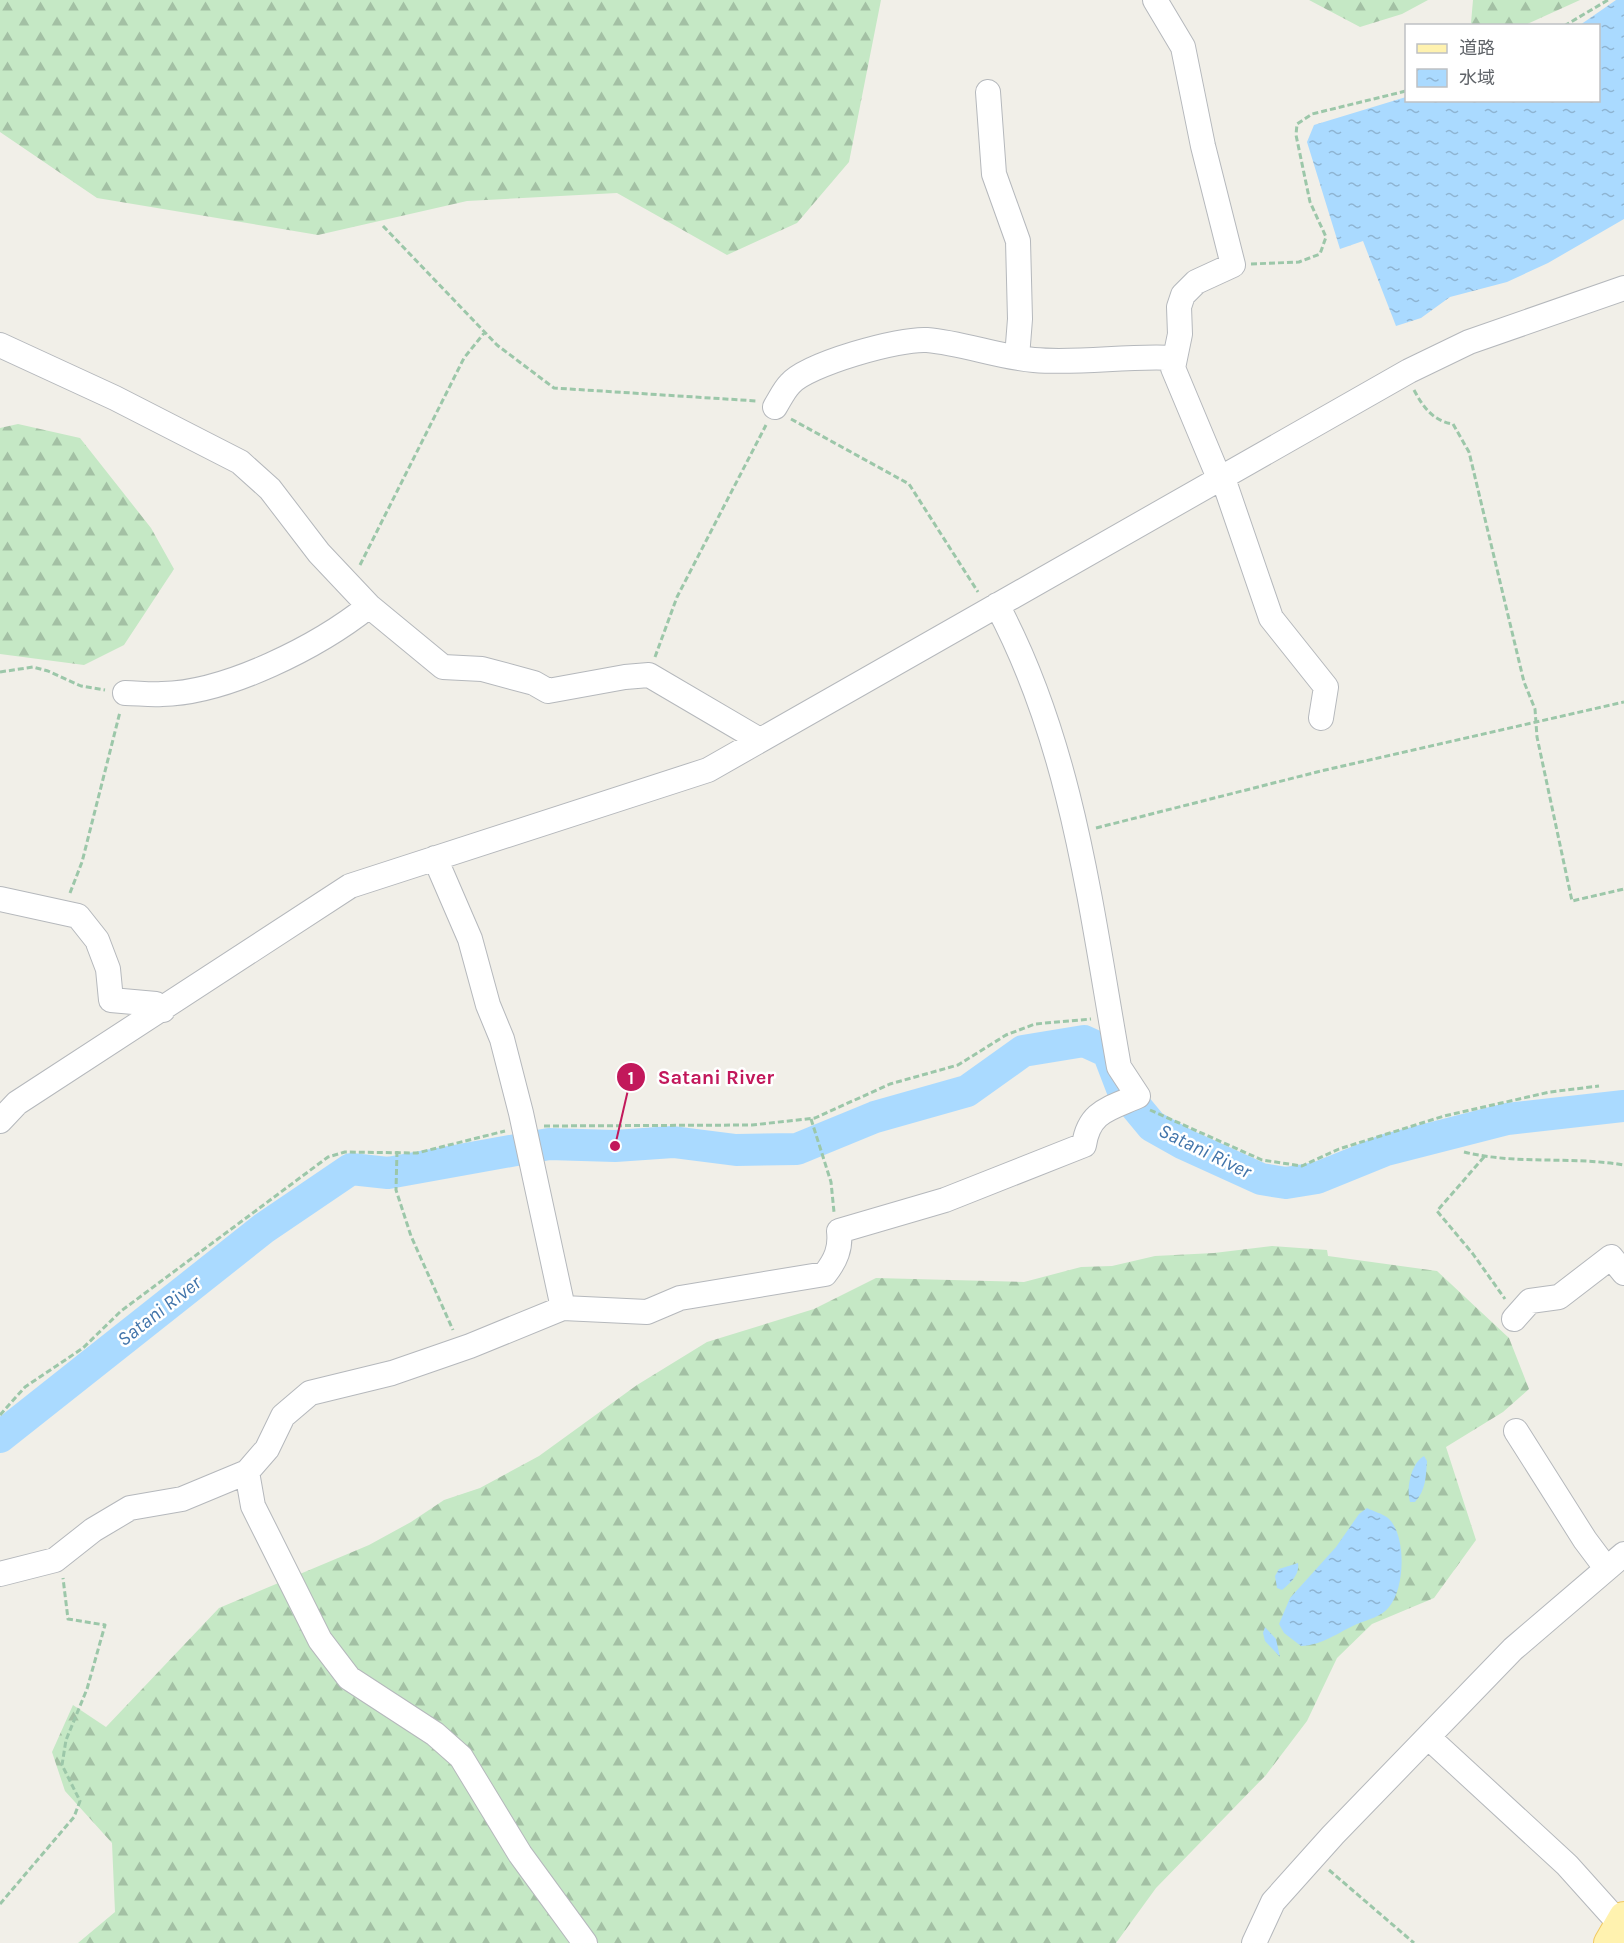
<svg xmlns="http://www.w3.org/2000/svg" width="1624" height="1943" font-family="Karla,'Noto Sans JP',sans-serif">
<defs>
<pattern id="forest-firs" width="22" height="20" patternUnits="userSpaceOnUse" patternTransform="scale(1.5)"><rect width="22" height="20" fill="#c5e8c5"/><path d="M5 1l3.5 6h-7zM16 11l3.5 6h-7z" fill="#a3c0a4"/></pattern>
<pattern id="water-ripples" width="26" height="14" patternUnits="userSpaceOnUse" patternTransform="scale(1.5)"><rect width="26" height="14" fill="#aadaff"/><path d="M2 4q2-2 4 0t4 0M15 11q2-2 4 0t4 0" fill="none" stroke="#8eb4d2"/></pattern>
</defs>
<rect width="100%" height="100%" fill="#f1efe8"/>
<path fill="url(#forest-firs)" d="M0 0H881L849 162 797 223 727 255 617 193 467 201 318 235 97 198 0 132Z
M1309 0H1428L1402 14 1360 27Z
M1473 0H1580L1525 25H1473L1471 23Z
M18 424 80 438 151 528 174 569 124 645 84 665 0 654V428Z
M1272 1246 1327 1250 1328 1256 1437 1271 1509 1338 1529 1389 1503 1412 1446 1447 1476 1540 1434 1598 1372 1624 1337 1658 1307 1721 1266 1775 1156 1888 1116 1943H78L115 1912 112 1843 65 1791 52 1752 73 1705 106 1727 219 1608 369 1545 411 1522 444 1500 480 1488 539 1456 637 1385 707 1342 814 1309 876 1278 1024 1282 1081 1267 1112 1266 1155 1256 1214 1253Z"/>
<path fill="url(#water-ripples)" d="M1616 0H1624V219L1548 263 1507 282 1450 297 1421 318 1396 326 1363 241 1340 249 1307 142 1314 125 1406 97V100H1598V26L1580 25Z
M1424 1456 1427 1461C1426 1476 1426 1490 1415 1502H1410C1406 1489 1411 1463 1424 1456Z
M1367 1508C1373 1511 1383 1514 1388 1518 1407 1535 1405 1589 1389 1607 1381 1617 1369 1619 1357 1624 1337 1633 1323 1645 1301 1646L1284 1633 1279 1624 1290 1598 1336 1547 1359 1514Z
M1298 1563C1300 1574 1291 1583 1282 1590L1277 1588 1275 1576 1279 1569Z
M1265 1627 1276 1639 1280 1657 1265 1641 1263 1633Z"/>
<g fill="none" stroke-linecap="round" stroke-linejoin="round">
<path stroke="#aadaff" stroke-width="32" d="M0 1437 264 1228 351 1169 388 1173 549 1144 615 1146 673 1142 736 1150 797 1149 875 1117 967 1091 1023 1051 1084 1041 1108 1052 1123 1091 1152 1126 1184 1144 1261 1179 1286 1183 1317 1178 1386 1150 1507 1119 1624 1106"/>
<defs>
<path id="minor" d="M1155 0 1183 47 1203 146 1233 265 1196 282 1183 295 1179 307 1180 334 1173 368 1219 478 1226 487 1271 618 1326 687 1321 718
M988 92 994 174 1018 241 1020 319 1017 357
M0 345 115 398 240 462 270 489 319 553 369 606 443 667 482 669 534 683 548 691 625 677 649 675 758 739
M775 407C780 399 784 390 790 384 807 364 900 338 927 340 963 343 998 357 1034 360 1081 364 1128 355 1175 358
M125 693C137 693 150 695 162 694 227 693 319 646 369 606
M435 858 470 939 488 1005 502 1039 521 1113 563 1308
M0 899 78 916 97 940 108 969 111 1000 156 1004 163 1010
M0 1121 17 1103 350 886 708 770 1409 371 1469 342 1624 288
M1514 1319 1530 1301 1559 1297 1611 1257 1624 1273
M1516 1431 1585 1540 1606 1568
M247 1472 253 1506 320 1640 349 1678 435 1734 461 1757 520 1854 585 1943
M0 1574 55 1560 93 1530 130 1508 182 1499 247 1472 267 1449 283 1416 310 1393 392 1373 470 1346 563 1308 647 1312 680 1298 825 1274C836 1260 841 1248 839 1231L945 1200 1084 1145C1089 1111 1109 1109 1138 1096L1119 1067C1091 910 1073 747 997 605
M1428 1737 1567 1865 1620 1924
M1254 1943 1273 1902 1333 1835 1513 1649 1624 1554"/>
<path id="major" d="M1609 1943 1624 1917"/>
</defs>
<use href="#minor" stroke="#b5b8bc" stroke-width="26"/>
<use href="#major" stroke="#f2c960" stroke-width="32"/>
<path stroke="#9cc7a9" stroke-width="3" stroke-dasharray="6 3" stroke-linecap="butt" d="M1564 26 1608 0
M383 226 497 345 554 388 757 401
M1251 264 1299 262 1320 254 1326 237 1310 202 1296 135 1297 124 1312 114 1406 91
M1414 390C1423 407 1433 421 1453 424L1469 452 1524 682 1535 709 1537 737 1572 901 1624 889
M791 419 909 484 978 592
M360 565 464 358 485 332
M655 657 677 597 766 425
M0 672 33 667 48 671 81 686 105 690
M1096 828 1321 771 1624 702
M70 893 82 862 120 712
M1150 1110 1262 1160 1302 1166 1339 1149 1444 1116 1550 1092 1599 1086
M811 1119 831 1182 834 1212
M544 1126 752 1125 815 1118 890 1084 958 1065 1006 1035 1035 1024 1091 1019
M397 1151 396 1190 411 1236 453 1330
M1464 1152C1516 1165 1572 1156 1624 1165
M1484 1157 1437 1211 1473 1254 1505 1299
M0 1415 25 1387 83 1348 121 1311 328 1157 345 1152 417 1153 505 1131
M1329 1870 1414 1943
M0 1904 74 1817 80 1801 62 1765 66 1740 87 1689 105 1625 68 1619 63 1578"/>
<use href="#minor" stroke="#fff" stroke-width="24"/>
<use href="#major" stroke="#fff2af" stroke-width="30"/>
</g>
<g text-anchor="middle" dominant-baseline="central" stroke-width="5" stroke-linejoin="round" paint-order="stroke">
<g font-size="20" font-style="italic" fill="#4174aa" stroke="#fff">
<text transform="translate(1205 1151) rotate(26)">Satani River</text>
<text transform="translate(159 1311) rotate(-38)">Satani River</text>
</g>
</g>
<path fill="none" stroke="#c2185b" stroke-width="2" d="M615 1146L631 1077"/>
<g fill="#c2185b" stroke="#fff" stroke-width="2">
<circle cx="615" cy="1146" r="6"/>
<circle cx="631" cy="1077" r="15"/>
</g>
<g font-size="18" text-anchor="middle" font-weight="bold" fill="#fff">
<text x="631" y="1084">1</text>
</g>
<g font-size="20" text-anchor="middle" font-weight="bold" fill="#c2185b" stroke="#fff" stroke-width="5" stroke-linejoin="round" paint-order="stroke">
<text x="716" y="1084">Satani River</text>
</g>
<rect x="1405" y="24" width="195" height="78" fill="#ffffff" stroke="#bfc1c3" stroke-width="1.5"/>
<rect x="1417" y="44" width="30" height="9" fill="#fff2af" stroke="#bfc1c3" stroke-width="1.5"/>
<text x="1459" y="54" font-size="18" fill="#5f6368">道路</text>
<rect x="1417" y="69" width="30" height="18" fill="url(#water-ripples)" stroke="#bfc1c3" stroke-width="1.5"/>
<text x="1459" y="84" font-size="18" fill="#5f6368">水域</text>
</svg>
